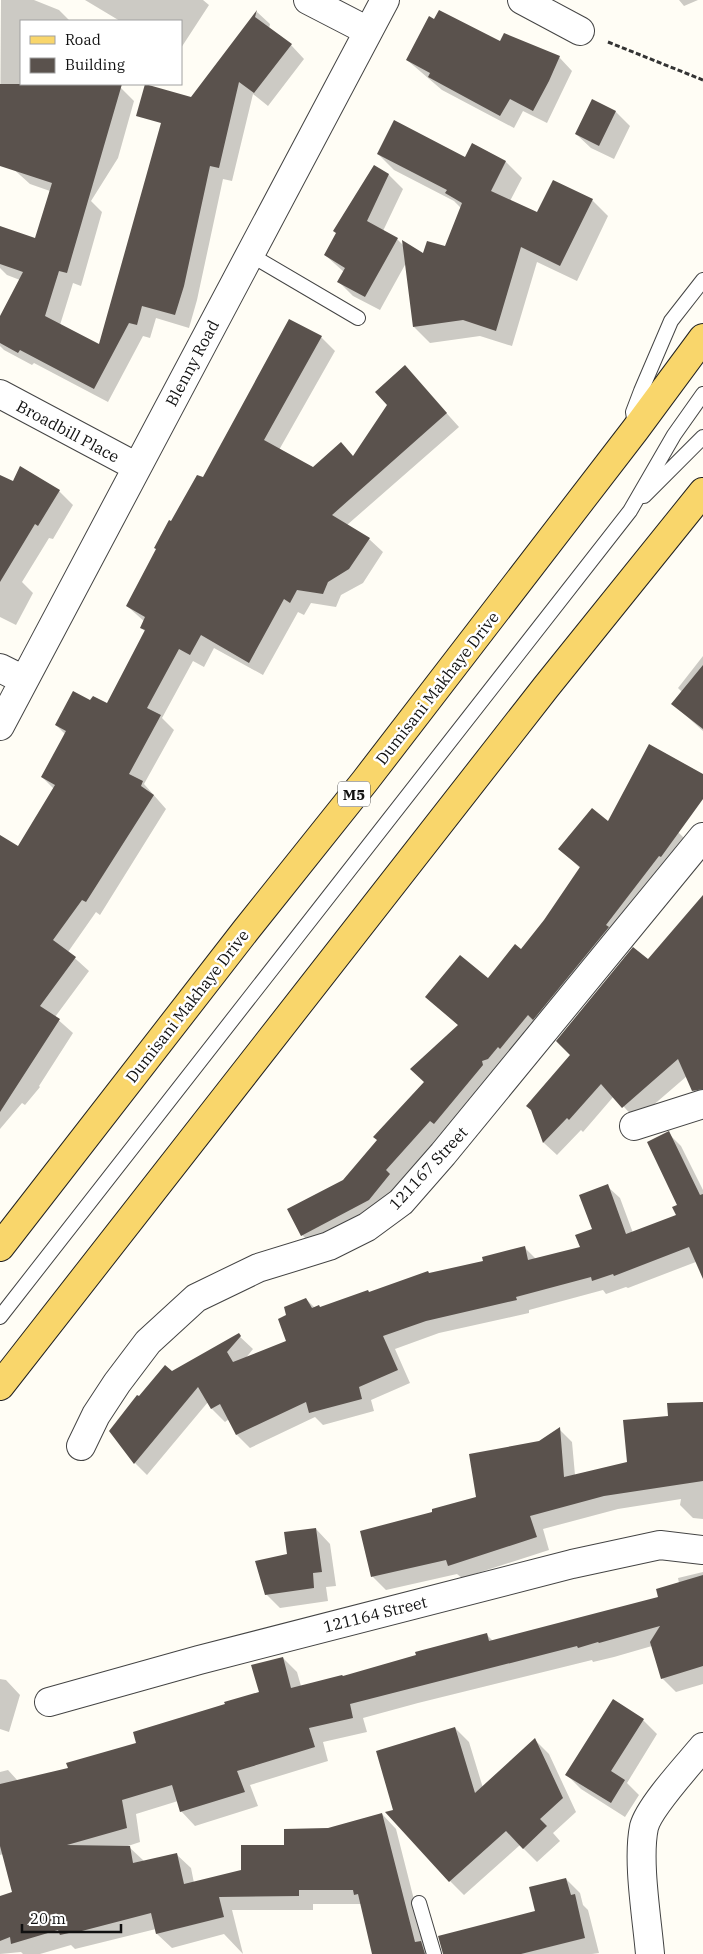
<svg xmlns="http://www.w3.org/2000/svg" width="703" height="1954" font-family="'IBM Plex Serif',serif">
<rect width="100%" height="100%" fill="#fffdf5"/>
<path fill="#0003" d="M1 0H34L59 10 70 21H21V84H107L121 88 134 101 118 158 91 201 102 212 81 286 73 283 60 325 100 346 155 147 257 12 270 24 269 29 291 45 304 59 268 106 253 94 232 181 223 179 197 300 189 328 156 318 150 338 143 336 108 402 34 363 32 365 4 350 0 346V319L20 280 7 275 0 268V242L36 240 50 191 30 184 0 157Z
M85 0H203L209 5 181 48V21H120Z
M679 0H698L684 6Z
M500 43 559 57 572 71 547 123 523 111 514 128 442 90 407 60Z
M592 101 616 112 630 126 614 159 591 148 576 134Z
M473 144 506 162 522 178 510 201 538 214 553 182 592 200 608 216 577 281 537 262 512 346 480 336 430 343 414 327 406 263 380 310 353 296 339 282 344 272 325 255 374 167 389 175 403 189 383 231 397 239 404 246 424 254 445 248 461 208 454 201 394 170 378 154 465 158Z
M290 321 321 337 335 351 279 450 314 468 354 457 388 405 405 367 459 427 347 525 369 539 383 552 363 583 341 595 336 607 311 603 304 615 298 612 263 675 214 648 204 667 193 661 162 718 174 730 144 784 166 809 100 915 96 912 68 952 89 971 55 1017 73 1033 39 1086 40 1087 25 1105 22 1103 0 1129V845L19 848 54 789 42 777 66 735 56 725 91 702 107 705 146 632 141 628 145 622 127 606 172 523 203 479Z
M0 476 13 483 59 491 73 505 53 539 49 538 22 582 33 593 16 625 0 617Z
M703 656V731L673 704 682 692 678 688Z
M608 823 678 832 691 845 444 1133 398 1183 402 1187 315 1247 302 1235 425 1082 459 1026 427 997 488 980 521 951 545 921 581 869 560 849Z
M703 924V1100L693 1090 687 1076 636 1120 614 1096 583 1132 581 1130 557 1155 544 1143 533 1110 572 1055 648 961Z
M668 1133 681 1146 703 1190V1262L701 1260 628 1288 626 1287 606 1294 603 1290 529 1310V1313L439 1333 395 1349 410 1383 371 1400 374 1411 323 1425 315 1417 250 1448 237 1435 229 1419 225 1422 212 1409 208 1402 147 1475 135 1463 139 1398 172 1373 238 1335 253 1349 245 1359 287 1342V1315L306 1299 315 1308H321L430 1274 485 1262 525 1248 537 1260 582 1248 593 1229 607 1186 620 1198 633 1233 678 1216 679 1205Z
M703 1403V1519L693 1518 680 1505 681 1499 618 1509 543 1529 549 1550 462 1578 457 1574 386 1590 373 1577 361 1532 434 1513 478 1498 539 1442 559 1429 572 1442 575 1475 628 1463 669 1417Z
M316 1529 330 1544 336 1586 326 1587 328 1601 280 1608 266 1594 288 1555Z
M703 1572V1684L676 1692 662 1678 652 1646 614 1657 593 1662 592 1660 418 1703 363 1718 367 1732 323 1742 328 1761 250 1785 258 1806 195 1826 181 1811 178 1801 136 1814 140 1842 128 1846 145 1862 176 1854 191 1868 194 1883 242 1871 285 1846 328 1829 382 1814 396 1829 426 1947 433 1954H374L362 1904H313V1910H232L243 1954 224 1934 172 1948 157 1934 156 1929 75 1949 71 1945 40 1954H23L21 1952 0 1954V1897L14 1893 3 1854 0 1855V1772L8 1770 18 1781 69 1769 138 1744 227 1705 260 1693 283 1658 297 1672 301 1686 343 1677 487 1635 493 1641 660 1598 679 1583 678 1578Z
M0 1679 6 1680 20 1695 9 1732 0 1729Z
M643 1720 657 1734 627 1783 639 1795 625 1817 581 1789 567 1775Z
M455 1728 469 1742 483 1788 535 1740 549 1754 576 1812 553 1833 560 1841 537 1862 520 1845 464 1895 450 1881 395 1811Z
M566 1879 580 1893 583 1905 588 1910 599 1953 592 1954H443L537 1912Z"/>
<path fill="#5a524d" d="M257 10 255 17 292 44 254 93 239 82 219 168 210 166 184 286 175 315 142 306 137 325 129 323 94 389 20 350 18 353 0 343V316L23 272 0 264V226L35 238 52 183 0 166V84H122L67 273 59 271 45 316 99 344 161 123 136 116 145 84 191 97Z
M439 10 500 41 504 33 560 56 549 81 533 111 510 99 500 116 428 77 430 73 406 60 429 16 434 19Z
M592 99 616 111 599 146 575 134Z
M394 120 465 157 472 143 506 161 491 191 537 212 553 180 593 199 560 266 521 247 496 331 463 320 413 327 402 240 423 253 427 241 445 246 462 203 445 193 447 190 377 154Z
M374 165 389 174 367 221 398 238 365 297 337 282 345 268 324 255 336 233 333 231Z
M289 319 322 336 264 440 313 467 341 442 353 456 387 405 375 392 405 365 447 413 332 515 370 538 349 569 328 582 323 594 297 590 290 603 284 599 249 663 201 635 190 655 179 649 147 708 161 715 129 774 143 781 141 786 154 795 86 902 82 900 53 940 76 957 40 1006 60 1019 0 1112V835L18 846 55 785 41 777 66 731 55 725 73 691 90 700 93 696 107 703 145 630 140 628 145 617 126 606 156 549 154 548 169 520 171 521 197 475 203 477Z
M20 466 60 490 38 526 35 524 0 582V475L13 481Z
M703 665V729L671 704Z
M649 744 703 774V799L690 817 661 857 659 856 606 925 609 927 533 1020 528 1015 500 1049 498 1047 488 1059 482 1061 483 1065 434 1124 430 1121 386 1170 390 1174 369 1200 301 1236 287 1209 343 1180 377 1140 373 1137 424 1082 410 1069 458 1025 425 997 460 955 488 978 515 944 521 949 544 920 580 867 558 849 592 808 608 821Z
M703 895V1089L692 1091 678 1059 622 1108 601 1084 569 1120 567 1118 543 1143 531 1110 526 1106 570 1055 556 1041 633 947 648 959Z
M669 1131 700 1195 703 1194V1279L689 1247 614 1276 613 1274 592 1281 591 1277 516 1297 517 1300 426 1321 383 1336 398 1370 359 1387 362 1399 309 1413 306 1402 236 1435 220 1404 211 1409 198 1387 134 1464 109 1431 137 1395 139 1396 165 1365 172 1371 239 1333 241 1336 227 1352 233 1362 286 1341 278 1319 286 1315 284 1307 306 1298 312 1308 319 1305 320 1307 368 1290 369 1292 428 1271 429 1273 483 1261 482 1257 525 1246 528 1260 580 1247 575 1235 592 1229 579 1195 608 1184 626 1234 676 1215 672 1207 677 1205 647 1142Z
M703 1402V1481L604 1496 530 1516 537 1537 448 1566 446 1560 371 1577 360 1531 432 1512V1509L476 1497 469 1454 539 1441 560 1427 564 1477 627 1462 623 1420 668 1416 667 1403Z
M316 1528 322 1572 313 1573 314 1588 265 1595 255 1561 287 1554 284 1532Z
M703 1575V1666L661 1679 650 1642 660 1626 599 1643 598 1642 578 1648 577 1646 350 1704 353 1718 309 1728 315 1747 237 1771 245 1792 180 1812 172 1785 122 1800 127 1828 67 1845 130 1846 133 1863 177 1853 184 1884 241 1870V1845H284V1829L328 1828 382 1813 415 1942 421 1941 425 1954H372L358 1894 354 1895 353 1890H299V1896L219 1897 224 1917 156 1934 151 1913 78 1932V1931L60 1935 58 1930 11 1944 10 1937 0 1941V1896L12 1892 0 1846V1784L68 1768 66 1763 136 1743 133 1732 225 1704 224 1702 259 1692 251 1665 283 1657 291 1688 342 1675 343 1676 416 1655 415 1652 487 1633 489 1641 658 1597 656 1589Z
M613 1699 644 1719 611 1771 625 1780 611 1803 565 1775Z
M455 1727 475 1793 535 1738 563 1798 540 1819 547 1826 523 1849 506 1831 449 1882 385 1812 393 1810 376 1751Z
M566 1878 571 1895 575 1894 585 1938 521 1954H443L438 1936 535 1911 529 1887Z"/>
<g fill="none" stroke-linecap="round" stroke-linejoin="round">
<defs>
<path id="lane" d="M249 254 358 318
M635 425 633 412 641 391 671 321 703 280
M644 496 703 437
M0 1317 630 511 674 435 703 394
M419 1903 434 1954"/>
<path id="street" d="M308 0 368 31
M522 0 580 31
M0 394 137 467
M0 668 24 680
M0 726 385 0
M634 1126 703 1104
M81 1446 96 1415 117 1383 148 1342 196 1298 258 1268 329 1246 367 1227 401 1202 443 1154 703 837
M49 1702 199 1660 572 1564 660 1545 703 1550
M650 1954C647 1918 637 1861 644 1827 649 1807 689 1764 703 1747"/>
<path id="primary" d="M0 1247 246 930 365 781 635 430 703 338
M0 1386 546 687 703 492"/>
</defs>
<use href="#lane" stroke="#444" stroke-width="16"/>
<use href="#street" stroke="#444" stroke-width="30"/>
<use href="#primary" stroke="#222" stroke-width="30"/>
<path stroke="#333" stroke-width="3" stroke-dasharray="5 2.5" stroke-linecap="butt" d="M608 42 703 80"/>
<use href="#lane" stroke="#fff" stroke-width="14"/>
<use href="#street" stroke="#fff" stroke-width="28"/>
<use href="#primary" stroke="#f9d66b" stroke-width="28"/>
</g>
<g text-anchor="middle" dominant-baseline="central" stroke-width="5" stroke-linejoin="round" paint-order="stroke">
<rect fill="#fff" stroke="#585858" stroke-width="1" x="338" y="781.5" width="32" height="25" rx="4"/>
<g font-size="15" font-weight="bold" fill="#111">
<text x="354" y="794">M5</text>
</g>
<g font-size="16" fill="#111" stroke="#fff">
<text transform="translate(192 363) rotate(-62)">Blenny Road</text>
<text transform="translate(68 431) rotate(28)">Broadbill Place</text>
<text transform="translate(437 688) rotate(-52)">Dumisani Makhaye Drive</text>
<text transform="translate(187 1006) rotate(-52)">Dumisani Makhaye Drive</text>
<text transform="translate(428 1168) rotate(-47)">121167 Street</text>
<text transform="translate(375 1614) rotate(-14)">121164 Street</text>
</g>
</g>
<rect x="20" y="20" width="162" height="65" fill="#ffffff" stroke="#a0a0a0"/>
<rect x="30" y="36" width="25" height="8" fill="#f9d66b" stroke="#a0a0a0"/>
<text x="65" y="45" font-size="15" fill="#111111">Road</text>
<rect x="30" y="58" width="25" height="15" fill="#5a524d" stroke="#a0a0a0"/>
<text x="65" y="70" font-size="15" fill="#111111">Building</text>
<path d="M22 1924v8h99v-8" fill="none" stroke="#111111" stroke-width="2.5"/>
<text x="30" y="1924" font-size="15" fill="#111111" stroke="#ffffff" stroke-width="4" paint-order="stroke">20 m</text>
</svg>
